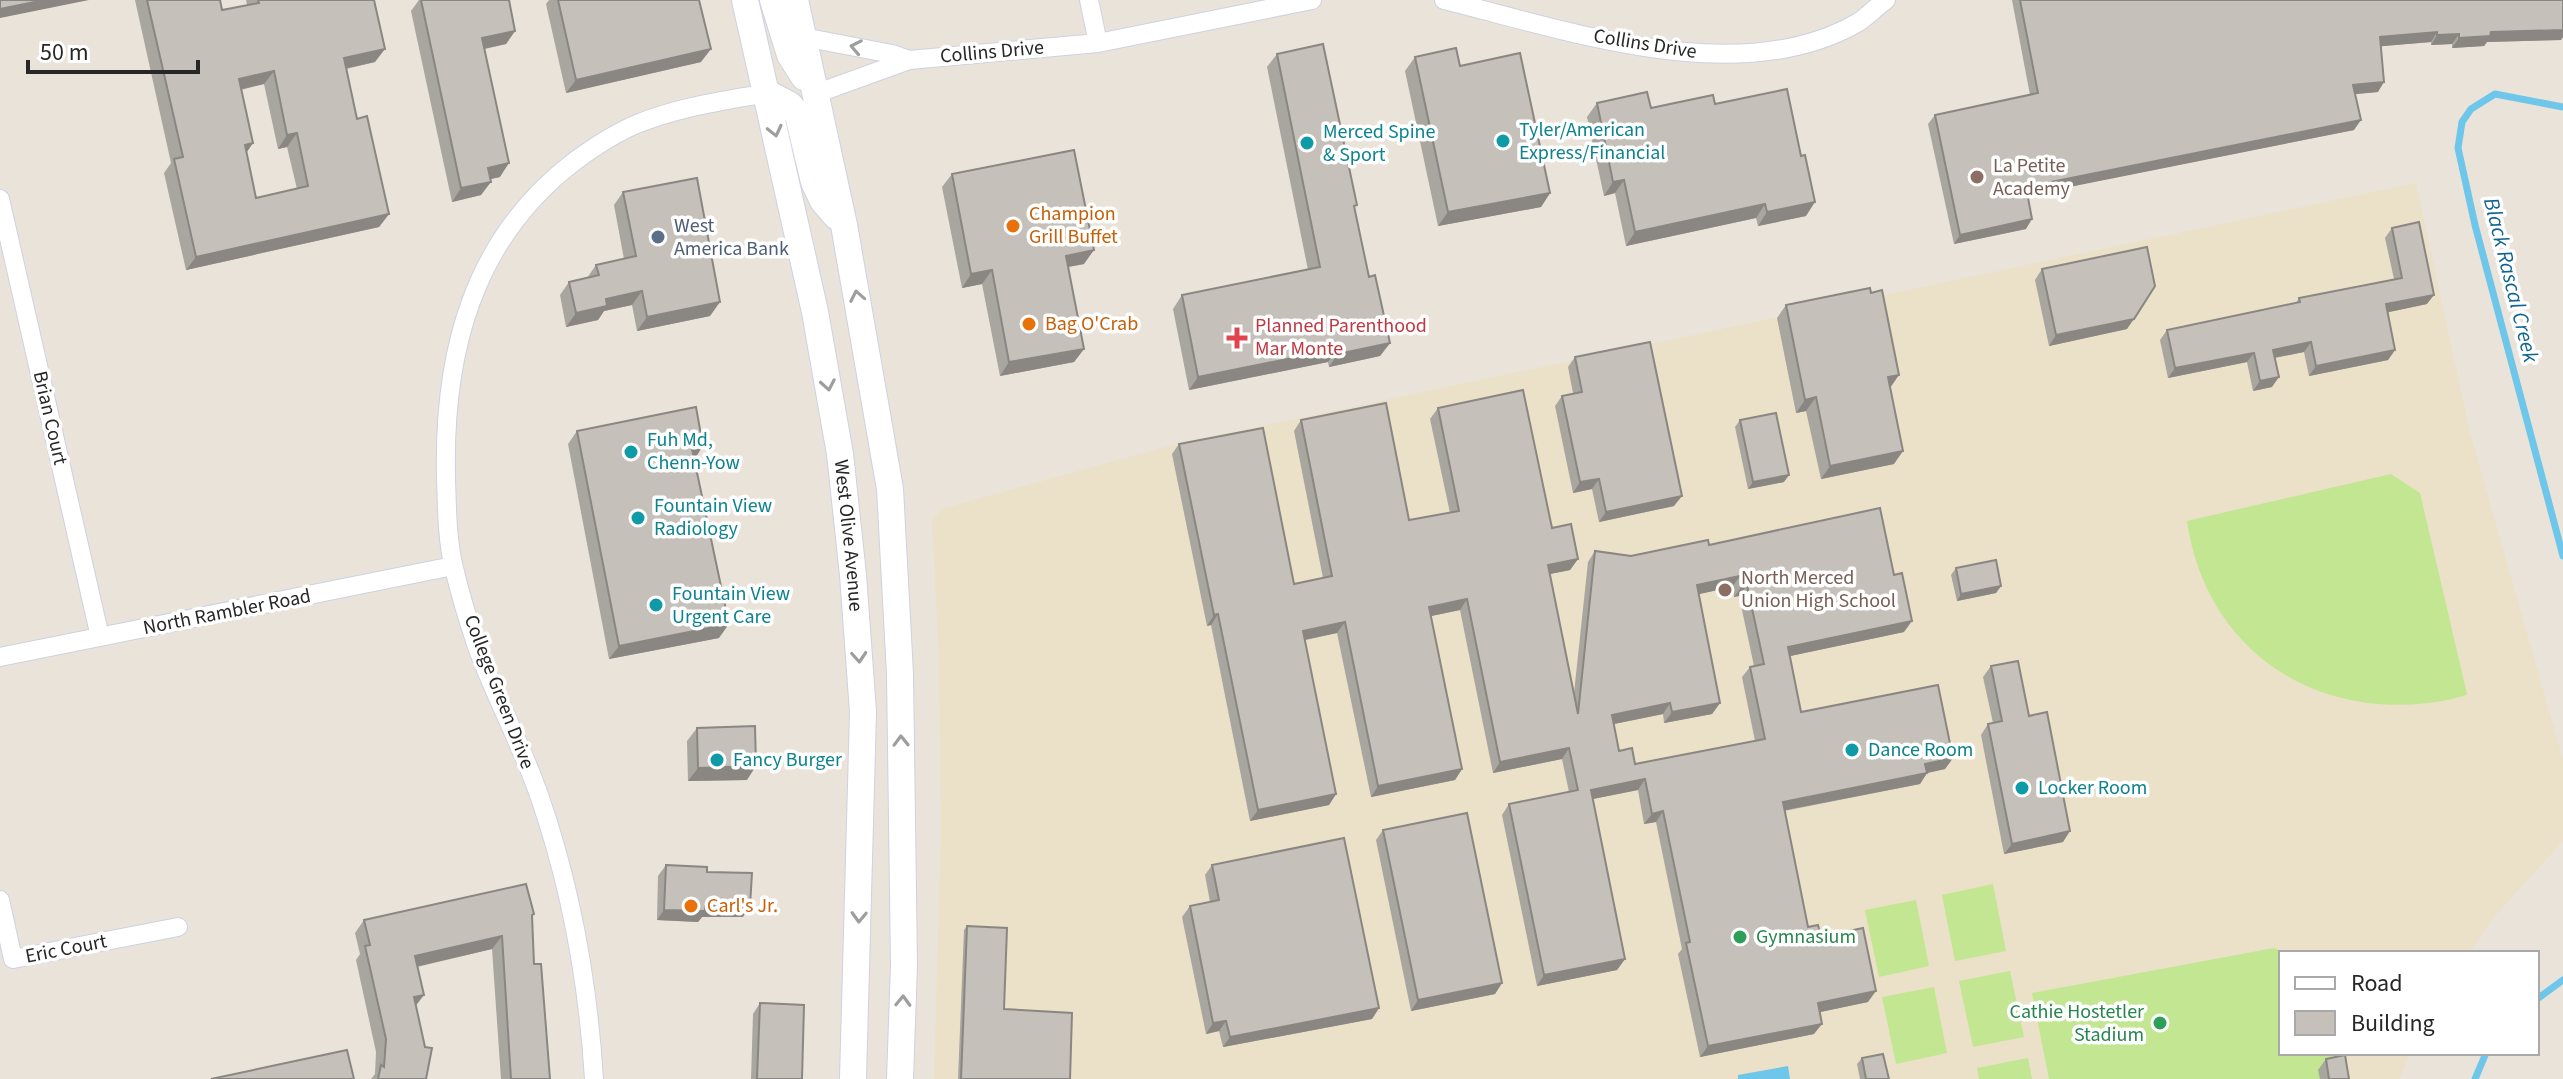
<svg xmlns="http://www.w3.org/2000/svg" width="2563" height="1079" font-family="'Source Sans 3',sans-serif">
<rect width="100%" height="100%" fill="#eae3d9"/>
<path fill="#ebe0c8" d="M2416 183 2470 432 2563 760V841L2495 916 2469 953H2281V1053H2410L2400 1079H934L941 832 939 659 932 521 941 509 1176 444Z"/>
<path fill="#c2e692" d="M2391 474 2420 493 2467 694 2464 696C2332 731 2207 660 2187 521Z
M1993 884 2006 951 1955 961 1942 895Z
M1916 900 1929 966 1879 977 1865 910Z
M2274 948 2285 953H2281V1053H2343L2348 1079H2049L2032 993Z
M2010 971 2024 1037 1973 1047 1959 981Z
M1934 987 1947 1053 1896 1064 1882 997Z
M2028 1058 2032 1079H1979L1977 1068Z"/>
<path fill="#6ec7ea" d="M1788 1066 1790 1079H1738V1075Z"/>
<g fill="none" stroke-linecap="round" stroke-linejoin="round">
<path stroke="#6ec7ea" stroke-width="7" d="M2563 107 2495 94 2471 109 2462 122 2458 148 2475 225 2563 556
M2537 999 2563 980
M2475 1079 2486 1053"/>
<defs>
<path id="street" d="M1089 0 1098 43
M1444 0C1567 30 1738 91 1857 23 1867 17 1876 7 1886 0
M803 37 892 54 909 60
M815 94 909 60 1098 43 1312 0
M0 199 100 637
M0 657 453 566
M0 900 13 959 178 927
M594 1079C588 982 571 887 539 795 521 743 494 695 476 644 468 620 460 594 454 568 447 540 447 508 446 478 443 354 472 239 575 161 594 147 615 133 637 124 678 107 723 101 767 93"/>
<g id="secondary">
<path id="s1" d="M745 0 815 312 840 454 853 575 863 712 853 1079"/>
<path d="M773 0 790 55 804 77"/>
<path d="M795 0 844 225 890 489 900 674 904 965 900 1079"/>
<path d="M767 93 790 105 798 115 814 182 823 201 836 216"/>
</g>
</defs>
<use href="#street" stroke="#ced2e0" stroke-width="20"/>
<use href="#secondary" stroke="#ced2e0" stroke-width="28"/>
<use href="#street" stroke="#fff" stroke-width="18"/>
<use href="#secondary" stroke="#fff" stroke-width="26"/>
</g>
<path fill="#a9a59f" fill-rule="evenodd" d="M135 0H220L222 10 247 5 246 0H374L375 62 346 69 357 119 389 214 379 227 186 270 164 173 171 163ZM264 84 278 149 287 147 297 189 256 198 246 153 253 143 241 90Z
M419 0H509L515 31 506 44 485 49 500 177 490 179 481 195 452 202 411 11Z
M549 0H558L701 62 566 93 546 4Z
M2012 0H2563L2561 40 2487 42 2484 46 2452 48V44L2431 45V42L2381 46 2378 92 2355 94 2354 130 2027 195 2026 229 1954 244 1928 124 1935 115 2030 95Z
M1277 54 1369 277 1390 343 1380 356 1329 367 1328 362 1189 390 1173 309 1182 295 1308 270 1267 67Z
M1415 57 1460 66 1550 193 1541 207 1438 226 1405 71Z
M1597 103 1651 108 1715 104 1801 156 1806 216 1758 226 1756 218 1626 246 1615 193 1604 196 1587 117Z
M952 174 1084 264 1068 267 1084 349 1074 362 1000 376 982 284 962 288 942 187Z
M623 192 710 316 637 331 632 305 604 311 598 320 566 327 560 295 569 282 587 278 596 265 624 259 614 205Z
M2392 228 2427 304 2388 312 2395 350 2388 360 2309 376 2304 352 2275 358 2272 387 2253 391 2247 362 2168 378 2160 340 2167 330 2296 303 2299 298 2394 279 2385 238Z
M2042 269 2127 329 2049 346 2035 280Z
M1871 293 1890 388 1894 464 1821 479 1806 411 1796 413 1777 318 1786 305Z
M1575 357 1674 506 1599 522 1592 489 1573 493 1555 406 1562 396 1573 393 1568 367Z
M1438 408 1552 528 1578 559 1570 570 1550 574 1574 693 1588 562 1595 551 1631 556 1709 545 1904 632 1790 656 1801 712 1953 758 1945 769 1927 773 1920 784 1784 811 1808 927 1821 937 1868 1002 1820 1012 1814 1034 1700 1057 1678 954 1682 949 1656 822 1644 824 1638 790 1592 799 1625 959 1617 970 1537 986 1502 815 1509 804 1569 792 1562 759 1493 773 1460 610 1431 616 1462 769 1455 780 1371 797 1337 633 1305 640 1336 794 1329 805 1250 821 1211 625 1207 626 1172 454 1179 444 1294 584 1323 578 1294 431 1301 420 1409 520 1450 513 1430 419ZM1732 587 1734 597 1739 596 1754 666 1750 667 1742 677 1755 741 1635 764 1619 751 1614 724 1663 714 1664 723 1712 714 1720 703 1699 594Z
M1740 420 1784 482 1748 489 1735 427Z
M577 431 694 459 719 638 609 659 568 444Z
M1956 568 2001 586 1996 593 1957 601 1951 575Z
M1991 666 2029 716 2063 842 2004 854 1981 735 1988 724 1993 723 1983 677Z
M697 728 747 780 688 781 687 741Z
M1383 830 1502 983 1495 994 1411 1011 1376 840Z
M666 865 707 872 743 917H702L698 922 657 920 658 876Z
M1212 865 1379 1008 1372 1019 1223 1047 1219 1031 1206 1034 1182 917 1190 906 1210 902 1205 875Z
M532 917 534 964 550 1079H501L492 949 417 967 416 1006 426 1079H371L375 1074 376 1052 356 960 360 954 355 933 364 920Z
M967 926 1004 1009 1070 1079H958L964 930Z
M760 1003 802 1079H751L753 1014Z
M1862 1058 1889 1079H1860L1857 1064Z
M2326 1059 2349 1079H2320L2318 1070Z"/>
<path fill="#8a8682" d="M44 0H89L0 18V9Z
M2563 30V37L2561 40 2487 42 2484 46 2452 48 2459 38 2491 32Z
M515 31 506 44 473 51 482 38Z
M2437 32 2431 42 2373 47 2380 37Z
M2459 34 2452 44 2431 45 2437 35Z
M385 49 375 62 334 71 344 58Z
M711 49 701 62 566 93 576 80Z
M274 71 264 84 229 92 239 79Z
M2384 82 2378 92 2346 95 2353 85Z
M2361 120 2354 130 2019 197 2026 187Z
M297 133 287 147 278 149 287 135Z
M253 143 244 156 245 145Z
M509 163 500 177 478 182 488 168Z
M1624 180 1615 193 1604 196 1613 182Z
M491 182 481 195 452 202 461 188Z
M1550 193 1541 207 1438 226 1448 212Z
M1815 202 1806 216 1758 226 1767 212Z
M1765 204 1756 218 1626 246 1635 232Z
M389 214 379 227 186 270 196 257Z
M2032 219 2026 229 1954 244 1960 235Z
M1094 250 1084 264 1057 269 1066 256Z
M992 270 982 284 962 288 971 274Z
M642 291 632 305 604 311 598 320 566 327 576 313 606 299Z
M2434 295 2427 304 2380 314 2386 304Z
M720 302 710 316 637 331 647 317Z
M2134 319 2127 329 2049 346 2056 335Z
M2311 342 2304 352 2267 359 2273 350Z
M1390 343 1380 356 1329 367 1338 354Z
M1084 349 1074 362 1000 376 1009 362Z
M1337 349 1328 362 1189 390 1198 377Z
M2395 350 2388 360 2309 376 2316 366Z
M2254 353 2247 362 2168 378 2175 368Z
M1899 375 1890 388 1888 377Z
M2279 377 2272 387 2253 391 2260 381Z
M1816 397 1806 411 1796 413 1805 400Z
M703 446 694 460 692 449Z
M1903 451 1894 464 1821 479 1830 466Z
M1789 475 1784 482 1748 489 1753 482Z
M1599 479 1592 489 1573 493 1580 482Z
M1682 496 1674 506 1599 522 1606 512Z
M1578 559 1570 570 1540 576 1548 565Z
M1740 576 1732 587 1690 596 1697 585Z
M1747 585 1739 596 1734 597 1742 586Z
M2001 586 1996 593 1957 601 1961 594Z
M1467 599 1460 610 1422 618 1429 607Z
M1218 614 1211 625 1207 626 1214 615Z
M1912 621 1904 632 1781 658 1788 647Z
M1345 622 1337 633 1295 642 1303 631Z
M729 624 719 638 609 659 619 646Z
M1670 703 1663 714 1604 726 1612 715Z
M1720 703 1712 714 1664 723 1672 712Z
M1569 748 1562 759 1493 773 1500 762Z
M1953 758 1945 769 1927 773 1920 784 1775 812 1783 802 1925 764Z
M756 766 747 780 688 781 698 768Z
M1462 769 1455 780 1371 797 1378 786Z
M1645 779 1638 790 1583 801 1591 790Z
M1336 794 1329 805 1250 821 1258 810Z
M1663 811 1656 822 1644 824 1652 814Z
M2070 831 2063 842 2004 854 2012 844Z
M705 906H750L743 917H702L698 922 657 920 664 910Z
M502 936 492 949 406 969 415 956Z
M1625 959 1617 970 1537 986 1544 975Z
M1502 983 1495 994 1411 1011 1418 1000Z
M1876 991 1868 1002 1811 1014 1818 1003Z
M424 995 414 1008V997Z
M1379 1008 1372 1019 1223 1047 1230 1037Z
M1226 1021 1219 1031 1206 1034 1213 1023Z
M1822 1024 1814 1034 1700 1057 1708 1046Z"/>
<path fill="#c5c0b9" stroke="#8a8682" stroke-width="2" fill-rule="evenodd" d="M0 0H44L0 9Z
M147 0H220L222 10 259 3 258 0H374L385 49 344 58 357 119 367 116 389 214 196 257 174 159 183 157ZM274 71 287 135 297 133 308 186 256 198 245 145 253 143 239 79Z
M421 0H509L515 31 482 38 509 163 488 168 491 182 461 188Z
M558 0H699L711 49 576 80Z
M2020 0H2563V30L2491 32 2490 36 2459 38V34L2437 35V32L2380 37 2384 82 2353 85 2361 120 2026 187 2032 219 1960 235 1935 115 2038 93Z
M1323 44 1357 205 1354 206 1369 277 1375 275 1390 343 1338 354 1337 349 1198 377 1182 295 1320 267 1277 54Z
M1456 48 1460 66 1520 53 1550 193 1448 212 1415 57Z
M1787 89 1801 156 1805 155 1815 202 1767 212 1765 204 1635 232 1624 180 1613 182 1597 103 1647 92 1651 108 1713 95 1715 104Z
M1074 150 1094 250 1066 256 1084 349 1009 362 992 270 971 274 952 174Z
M697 178 720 302 647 317 642 291 606 299 607 306 576 313 569 282 599 275 596 265 636 256 623 192Z
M2419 222 2434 295 2386 304 2395 350 2316 366 2311 342 2273 350 2279 377 2260 381 2254 353 2175 368 2167 330 2300 302 2299 298 2402 278 2392 228Z
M2147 247 2155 286 2134 319 2056 335 2042 269Z
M1870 288 1871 293 1882 290 1899 375 1888 377 1903 451 1830 466 1816 397 1805 400 1786 305Z
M1650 342 1682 496 1606 512 1599 479 1580 482 1562 396 1582 392 1575 357Z
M1523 390 1552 528 1571 524 1578 559 1548 565 1578 714 1595 551 1631 556 1708 540 1709 545 1880 508 1894 575 1902 573 1912 621 1788 647 1801 712 1938 685 1953 758 1925 764 1927 773 1783 802 1808 927 1818 925 1821 937 1863 928 1876 991 1818 1003 1822 1024 1708 1046 1686 943 1690 942 1663 811 1652 814 1645 779 1591 790 1625 959 1544 975 1509 804 1578 790 1569 748 1500 762 1467 599 1429 607 1462 769 1378 786 1345 622 1303 631 1336 794 1258 810 1218 614 1214 615 1179 444 1263 428 1294 584 1332 576 1301 420 1386 403 1409 520 1459 511 1438 408ZM1740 576 1742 586 1747 585 1764 664 1750 667 1765 739 1635 764 1632 748 1619 751 1612 715 1670 703 1672 712 1720 703 1697 585Z
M696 407 703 446 692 449 729 624 619 646 577 431Z
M1776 413 1789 475 1753 482 1740 420Z
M1996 560 2001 586 1961 594 1956 568Z
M2018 661 2029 716 2047 712 2070 831 2012 844 1988 724 2002 721 1991 666Z
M755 726 756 766 698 768 697 728Z
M1467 813 1502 983 1418 1000 1383 830Z
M1344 838 1379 1008 1230 1037 1226 1021 1213 1023 1190 906 1219 900 1212 865Z
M666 865 707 867V872L752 873 750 906H705V911L664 910Z
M526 884 534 914 532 915 534 964H541L550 1079H511L502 936 415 956 424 995 414 997 425 1047 432 1048 426 1079H378L381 1065 384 1067 386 1039 365 946 370 945 364 920Z
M967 926 1007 928 1004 1009 1072 1013 1070 1079H961Z
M760 1003 804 1005 802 1079H757Z
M347 1050 354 1079H211Z
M1883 1054 1889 1079H1866L1862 1058Z
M2345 1055 2349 1079H2329L2326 1059Z"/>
<defs><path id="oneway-chevron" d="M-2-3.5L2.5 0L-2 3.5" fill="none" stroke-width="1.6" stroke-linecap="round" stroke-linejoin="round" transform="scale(2)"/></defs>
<g stroke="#9e9e9e">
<use href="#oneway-chevron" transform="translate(856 47) rotate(-169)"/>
<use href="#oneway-chevron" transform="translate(775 131) rotate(77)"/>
<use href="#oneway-chevron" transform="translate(857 296) rotate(-101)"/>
<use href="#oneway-chevron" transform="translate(828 385) rotate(80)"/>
<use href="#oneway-chevron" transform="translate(859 657) rotate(86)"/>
<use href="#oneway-chevron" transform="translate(901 741) rotate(-91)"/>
<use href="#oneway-chevron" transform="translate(859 917) rotate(92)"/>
<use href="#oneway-chevron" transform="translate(903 1001) rotate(-88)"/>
</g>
<g fill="#0f9aa8" stroke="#fff" stroke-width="3">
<circle cx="1503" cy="141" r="8"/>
<circle cx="1307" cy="143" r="8"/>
<circle cx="631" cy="452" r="8"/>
<circle cx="638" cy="518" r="8"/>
<circle cx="656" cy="605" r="8"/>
<circle cx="1852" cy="750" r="8"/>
<circle cx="717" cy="760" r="8"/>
<circle cx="2022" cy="788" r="8"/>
</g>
<g fill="#8d6e63" stroke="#fff" stroke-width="3">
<circle cx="1977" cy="177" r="8"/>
<circle cx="1725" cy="590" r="8"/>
</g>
<g fill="#e8710a" stroke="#fff" stroke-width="3">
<circle cx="1013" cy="226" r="8"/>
<circle cx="1029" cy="324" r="8"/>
<circle cx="691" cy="906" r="8"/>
</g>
<circle fill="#5c6f8a" stroke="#fff" stroke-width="3" cx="658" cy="237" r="8"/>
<path fill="#e0444e" stroke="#fff" stroke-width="3" d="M1233 326h8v8h8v8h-8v8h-8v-8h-8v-8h8z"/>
<g fill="#2e9e5b" stroke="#fff" stroke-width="3">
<circle cx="1740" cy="937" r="8"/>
<circle cx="2160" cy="1023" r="8"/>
</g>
<g text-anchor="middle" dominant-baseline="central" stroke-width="7" stroke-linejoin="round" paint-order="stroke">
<g font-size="20" fill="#272727" stroke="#fff">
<text transform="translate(1645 44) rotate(9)">Collins Drive</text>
<text transform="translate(992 52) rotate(-5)">Collins Drive</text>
<text transform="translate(50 418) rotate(77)">Brian Court</text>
<text stroke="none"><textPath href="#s1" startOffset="546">West Olive Avenue</textPath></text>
<text transform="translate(227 612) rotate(-11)">North Rambler Road</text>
<text transform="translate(499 692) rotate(69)">College Green Drive</text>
<text transform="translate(66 949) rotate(-11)">Eric Court</text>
</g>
<g font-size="20" fill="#0d838f" stroke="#fff" text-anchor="start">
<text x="1519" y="130">Tyler/American<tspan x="1519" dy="23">Express/Financial</tspan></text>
<text x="1323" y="132">Merced Spine<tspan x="1323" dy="23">&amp; Sport</tspan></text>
<text x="647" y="440">Fuh Md,<tspan x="647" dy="23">Chenn-Yow</tspan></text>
<text x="654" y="506">Fountain View<tspan x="654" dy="23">Radiology</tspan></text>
<text x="672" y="594">Fountain View<tspan x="672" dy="23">Urgent Care</tspan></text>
<text x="1868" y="750">Dance Room</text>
<text x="733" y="760">Fancy Burger</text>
<text x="2038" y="788">Locker Room</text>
</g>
<g font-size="20" fill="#785e54" stroke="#fff" text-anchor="start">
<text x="1993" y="166">La Petite<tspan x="1993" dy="23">Academy</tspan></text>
<text x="1741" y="578">North Merced<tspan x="1741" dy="23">Union High School</tspan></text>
</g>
<g font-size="20" fill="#c56008" stroke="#fff" text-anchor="start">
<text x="1029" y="214">Champion<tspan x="1029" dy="23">Grill Buffet</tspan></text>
<text x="1045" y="324">Bag O'Crab</text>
<text x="707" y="906">Carl's Jr.</text>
</g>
<g font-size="20" fill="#4e5e75" stroke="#fff" text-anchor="start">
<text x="674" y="226">West<tspan x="674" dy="23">America Bank</tspan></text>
</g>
<g font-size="20" fill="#be3a42" stroke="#fff" text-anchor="start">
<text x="1255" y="326">Planned Parenthood<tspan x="1255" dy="23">Mar Monte</tspan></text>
</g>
<g font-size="20" fill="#27864d" stroke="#fff" text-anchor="start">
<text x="1756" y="937">Gymnasium</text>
<text x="2144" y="1012" text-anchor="end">Cathie Hostetler<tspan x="2144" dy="23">Stadium</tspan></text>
</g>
<g font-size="22" font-style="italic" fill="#116491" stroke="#fff">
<text transform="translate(2511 280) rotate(76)">Black Rascal Creek</text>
</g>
</g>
<rect x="2279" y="951" width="260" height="104" fill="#ffffff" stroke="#a9a9a9" stroke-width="2"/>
<rect x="2295" y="977" width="40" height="12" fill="#ffffff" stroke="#a9a9a9" stroke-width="2"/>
<text x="2351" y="991" font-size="24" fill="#272727">Road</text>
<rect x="2295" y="1011" width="40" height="24" fill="#c5c0b9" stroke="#a9a9a9" stroke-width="2"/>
<text x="2351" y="1031" font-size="24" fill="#272727">Building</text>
<path d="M28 60v12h170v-12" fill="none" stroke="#272727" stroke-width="4"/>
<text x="40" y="60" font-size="24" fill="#272727" stroke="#ffffff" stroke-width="6" paint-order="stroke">50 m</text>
</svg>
